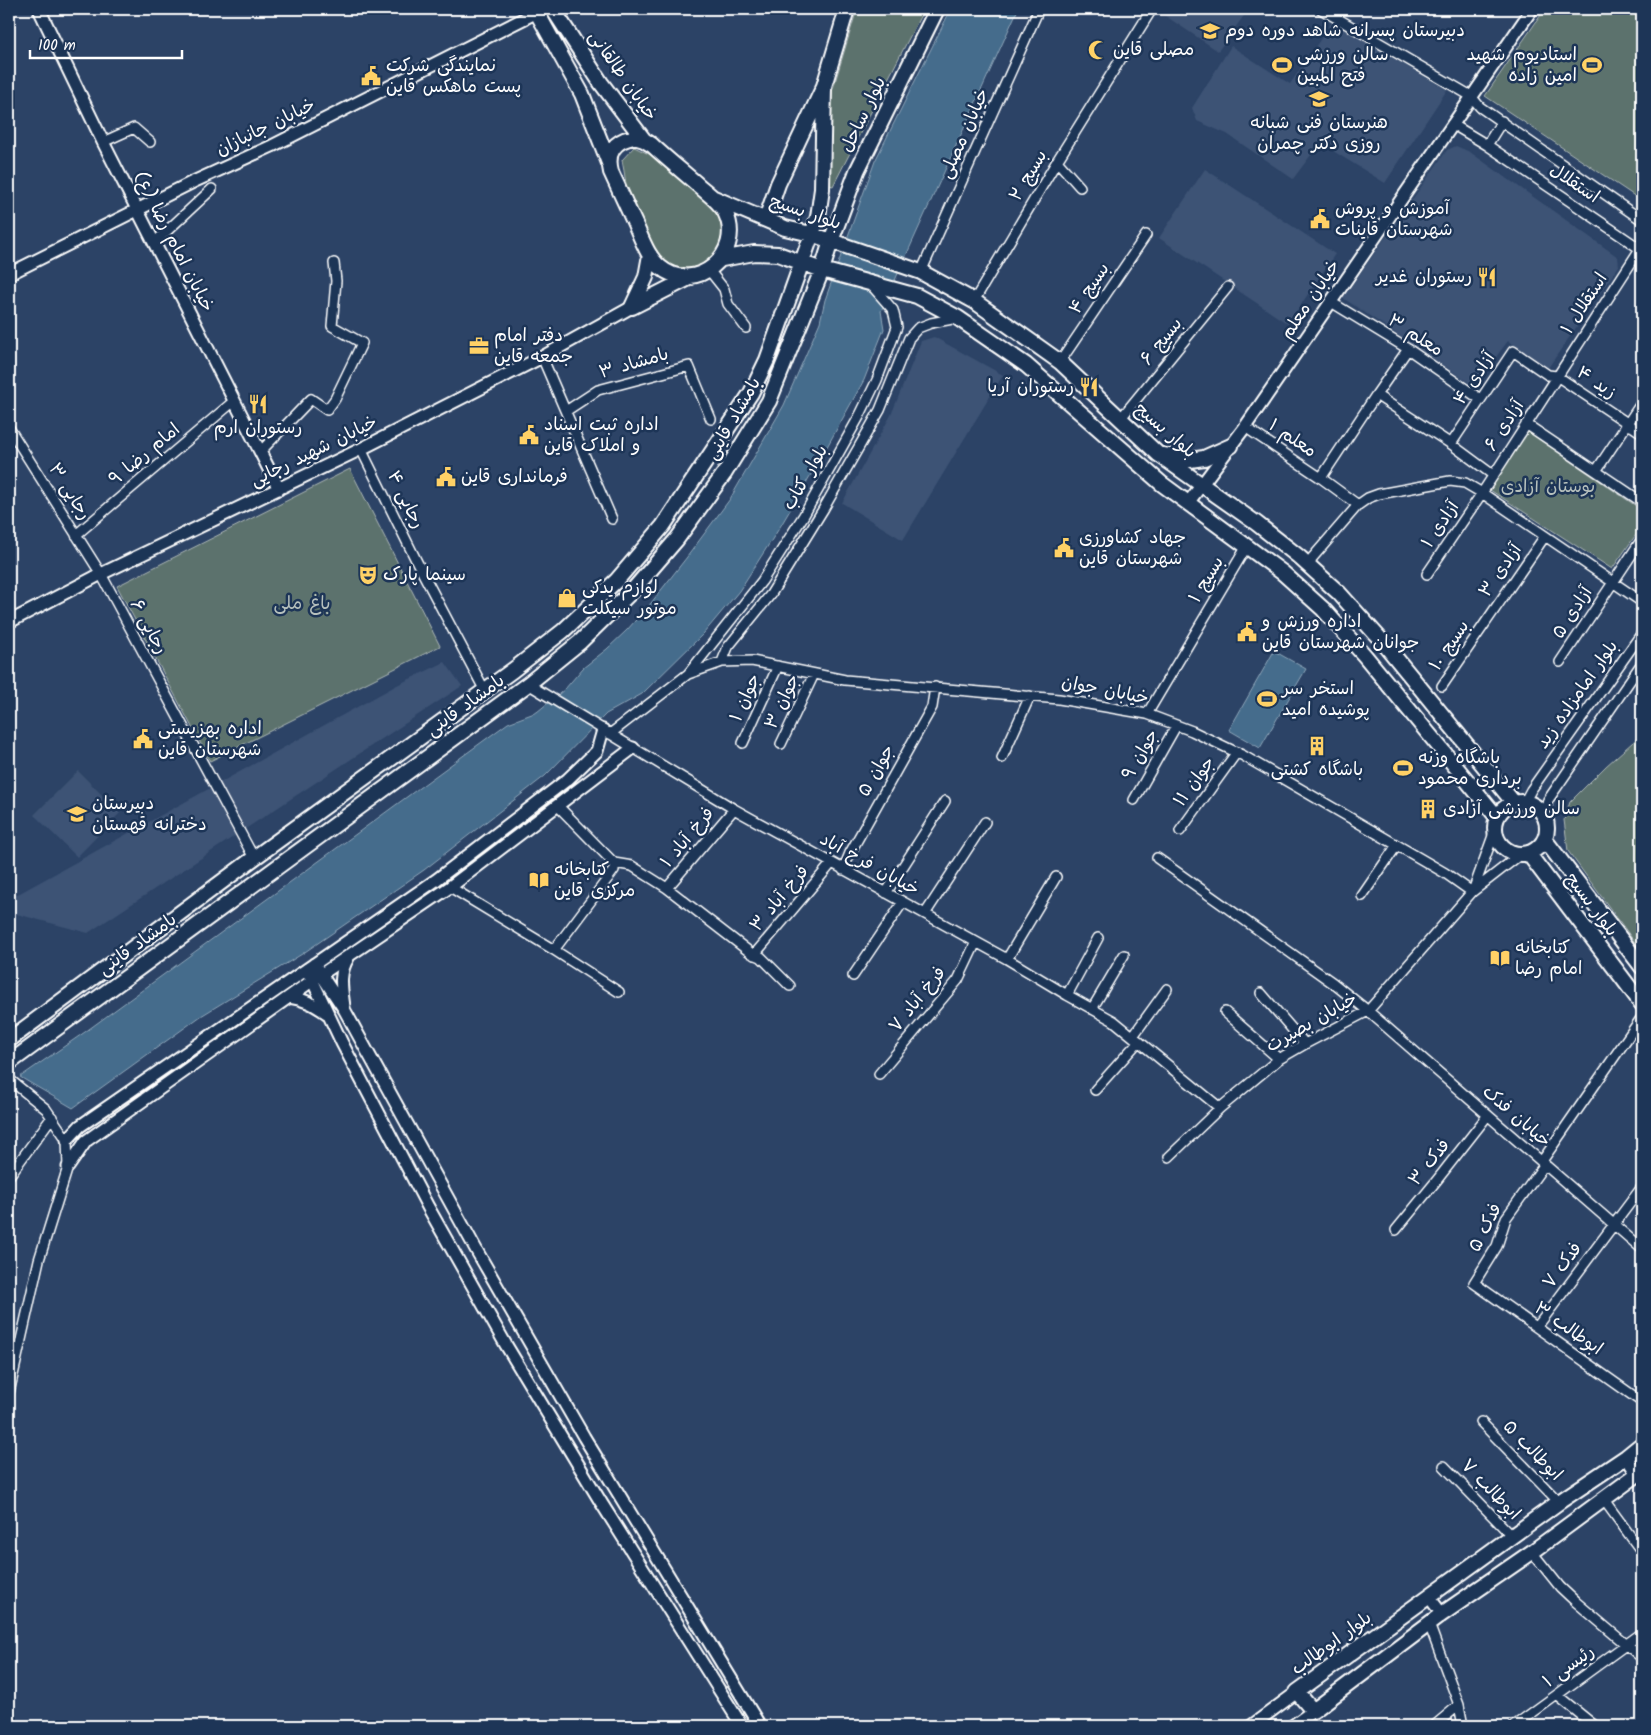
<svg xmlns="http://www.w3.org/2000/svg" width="1651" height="1735" font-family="Kalam,'Playpen Sans Arabic',sans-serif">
<rect width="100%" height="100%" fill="#2c4366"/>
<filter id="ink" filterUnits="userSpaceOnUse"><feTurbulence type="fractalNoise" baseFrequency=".02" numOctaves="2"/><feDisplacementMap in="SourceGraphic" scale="10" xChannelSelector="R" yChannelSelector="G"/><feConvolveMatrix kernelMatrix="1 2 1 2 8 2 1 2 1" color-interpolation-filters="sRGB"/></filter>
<g filter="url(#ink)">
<path fill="#3c5274" d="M1159 9H1249L1218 51 1158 11Z
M1332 22 1447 90 1385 183 1320 143 1293 179 1227 134 1197 121 1192 108 1231 46 1290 84Z
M1456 146 1470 152 1618 257 1619 266 1548 368 1508 341 1474 386 1343 298 1447 150Z
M1205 169 1335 254 1288 324 1159 238Z
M934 337 1003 375 903 540 842 503 891 415 921 341Z
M445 662 462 686 88 933 9 912V899L397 685Z
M78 771 120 813 77 857 34 815Z"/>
<path fill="#5c726d" stroke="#aeb8b6" d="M857 9H924L833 186 829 185 832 92Z
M1545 9H1642V201L1485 96Z
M634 147 653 156 667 169 682 178 701 194 719 213 723 228 722 247 710 262 691 268 669 267C655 251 636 224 630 203 626 189 625 174 622 160Z
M1524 429 1642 510V526L1612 569 1487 488Z
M350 469 440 646 210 761 117 586Z
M1642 734V952L1568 851 1564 820 1570 802 1606 766Z"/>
<path fill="#456c8c" stroke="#8fa7ba" d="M951 9H1018L881 311 884 329 864 380 823 454 780 527 739 591 704 633 642 694 606 714 545 776 424 870 302 954 201 1016 73 1108 20 1077 85 1032 508 723 537 712 565 689 583 668 607 649 627 630 651 603 687 557 730 499 784 405 820 322 825 300 875 161Z
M1274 651 1306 669 1260 748 1229 730Z"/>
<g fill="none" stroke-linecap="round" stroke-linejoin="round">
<defs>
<path id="minor" d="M1321 9 1471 96 1480 107 1642 220
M1452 124 1487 145 1642 250
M103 142 134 128 150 142
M1487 145 1502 121
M1057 161 1080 187
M154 243 212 189
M709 270 724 289 728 304 746 328
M921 272 1039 9
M974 301 1057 161 1152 9
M1331 302 1408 349 1480 399
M542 357 612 519
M1060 362 1146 235
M1376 395 1451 444 1493 475
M566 411 598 390 689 366 711 419
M1121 418 1228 287
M1526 424 1642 502
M1245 427 1321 478 1358 505
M9 428 101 574 254 858
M1451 444 1513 351 1548 375 1557 376 1642 433
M361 449 419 566 485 691
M260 452 311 399 327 410 335 399 362 343 332 326 336 281 334 263
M1596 471 1642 402
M1321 478 1376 395 1408 349
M76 535 234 401
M1307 564 1358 505 1368 498 1379 494 1450 481 1465 483 1482 493 1642 602
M1427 574 1482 493 1640 249
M722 662 728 647 771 594 824 508 880 410 909 338 918 328 931 323 958 318
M1560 662 1642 539
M688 674 762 581 804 515 860 415 877 380 897 327 893 310 872 286
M528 684 734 809 1007 959 1067 995 1114 1021 1220 1108
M1442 686 1545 536
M1147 714 1247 546
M610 734 688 674 722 662 752 661 845 680 1059 699 1147 714 1192 731 1242 755 1445 873 1472 892
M743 743 778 666
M781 744 814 674
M1002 758 1030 696
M1134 800 1176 726
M1525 801 1531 790 1642 633
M557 805 614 863 632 866 667 888 751 953 761 957 790 986
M1544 817 1548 800 1642 663
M1180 831 1237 752
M1157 858 1333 983 1368 1011 1642 1249
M843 870 850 853 932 707 935 687
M450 887 554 950 619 992
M667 888 734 809
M1473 891 1494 833
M886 893 945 801
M1362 896 1397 845
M925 914 985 822
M554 950 614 870V863
M754 955 831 864
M1007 959 1056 877
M853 976 903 902
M1261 993 1305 1044
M1067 995 1098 938
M1092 1009 1124 955
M1225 1012 1279 1059
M1133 1036 1167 989
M879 1074 958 980 976 942
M9 1079 46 1109 67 1140 68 1167 39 1260 9 1393
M1095 1090 1139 1041
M1169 1157 1220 1108 1279 1059 1305 1044 1368 1011 1472 892 1521 854
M1542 1161 1642 1017
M1545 1164 1506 1218 1497 1246 1474 1283 1642 1402
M9 1176 52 1117
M1396 1230 1437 1180 1488 1115
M1537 1327 1642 1187
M1481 1422 1559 1502
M1444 1466 1512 1536
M1604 1500 1642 1552
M1532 1552 1560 1587 1576 1602 1642 1658
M1429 1624 1459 1705 1434 1726
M1558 1696 1595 1726
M1459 1705 1463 1726
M1514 1726 1642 1633"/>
<path id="tertiary" d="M39 9 103 142 279 489
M9 274 193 182 272 146 537 12
M1188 503 1245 427 1532 9
M9 622 101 574 361 449 542 357 632 307
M314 964 344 1009 478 1253 584 1437 760 1726
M307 969 342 1043 428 1207 506 1345 602 1504 742 1726
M289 997C305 999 315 1005 328 1014
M344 1007C342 990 338 974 348 958
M67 1140 80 1126 436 880 568 779 597 751 603 730
M68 1167 86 1141 313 980 450 887 633 748
M1626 1457 1637 1474
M1429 1597 1442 1614
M1251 1726 1297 1692
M1292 1726 1313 1711"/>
<path id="secondary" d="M535 9 582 94 609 163
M553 9 601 83 644 140
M634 137 644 140 652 145C667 159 683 172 698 185 707 193 719 201 725 212 746 254 694 296 660 267 647 256 642 239 635 224 627 207 619 189 611 172 606 152 614 141 634 137Z
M714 198 785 228 811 234 921 272 974 301 1060 362 1158 454 1256 523 1298 556 1339 593 1382 641 1514 803
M766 219 778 184 824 86 847 9
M722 259 754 253 778 254 822 270 917 296 958 318 1026 365 1162 484 1283 573 1323 609 1365 656 1496 816
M632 307 691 277
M632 307 646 277 650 255
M1163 455 1190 460 1204 458 1231 446
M1495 828a26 26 0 1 1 52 0a26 26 0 1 1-52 0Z
M1545 840 1642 967
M1528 853 1642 1004
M9 1040 254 858 513 670 563 631 617 580 663 526 751 393 767 360 818 217 822 189 824 86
M9 1063 528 684 580 642 633 590 677 539 724 474 769 401 822 270 831 241 857 171 937 9
M1642 1444 1626 1457 1559 1502 1297 1692 1313 1711 1442 1614 1532 1552 1642 1471"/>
</defs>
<use href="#minor" stroke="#fff" stroke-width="12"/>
<use href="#tertiary" stroke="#fff" stroke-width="15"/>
<use href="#secondary" stroke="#fff" stroke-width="18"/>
<use href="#minor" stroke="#1d3557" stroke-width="9"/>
<use href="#tertiary" stroke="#1d3557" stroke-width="11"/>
<use href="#secondary" stroke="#1d3557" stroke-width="14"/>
</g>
</g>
<defs>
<symbol id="school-bare" viewBox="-9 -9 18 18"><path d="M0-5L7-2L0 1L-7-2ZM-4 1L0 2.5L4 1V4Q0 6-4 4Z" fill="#ffd166" stroke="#1d3557" stroke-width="2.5" paint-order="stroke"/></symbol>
<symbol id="mosque-bare" viewBox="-9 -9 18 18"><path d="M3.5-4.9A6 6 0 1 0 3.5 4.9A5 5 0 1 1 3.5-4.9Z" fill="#ffd166" stroke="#1d3557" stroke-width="2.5" paint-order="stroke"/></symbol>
<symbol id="stadium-bare" viewBox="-9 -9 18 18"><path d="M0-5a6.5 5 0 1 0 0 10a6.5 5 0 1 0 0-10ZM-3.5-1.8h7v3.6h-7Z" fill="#ffd166" stroke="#1d3557" stroke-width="2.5" paint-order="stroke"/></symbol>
<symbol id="civic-bare" viewBox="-9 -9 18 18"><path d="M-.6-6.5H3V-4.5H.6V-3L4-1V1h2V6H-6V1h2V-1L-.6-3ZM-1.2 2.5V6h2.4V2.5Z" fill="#ffd166" stroke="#1d3557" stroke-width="2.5" paint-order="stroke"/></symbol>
<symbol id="restaurant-bare" viewBox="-9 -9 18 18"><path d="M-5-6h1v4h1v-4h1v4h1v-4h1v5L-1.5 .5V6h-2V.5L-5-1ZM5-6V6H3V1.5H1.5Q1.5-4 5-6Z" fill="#ffd166" stroke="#1d3557" stroke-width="2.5" paint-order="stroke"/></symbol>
<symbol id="office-bare" viewBox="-9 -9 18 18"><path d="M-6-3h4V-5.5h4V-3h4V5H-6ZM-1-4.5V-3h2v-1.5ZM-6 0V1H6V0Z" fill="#ffd166" stroke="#1d3557" stroke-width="2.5" paint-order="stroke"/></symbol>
<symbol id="theatre-bare" viewBox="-9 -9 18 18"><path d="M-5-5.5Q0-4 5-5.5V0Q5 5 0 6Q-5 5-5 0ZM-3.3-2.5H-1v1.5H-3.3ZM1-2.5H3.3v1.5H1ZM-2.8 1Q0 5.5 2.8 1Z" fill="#ffd166" stroke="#1d3557" stroke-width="2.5" paint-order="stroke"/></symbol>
<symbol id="shop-bare" viewBox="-9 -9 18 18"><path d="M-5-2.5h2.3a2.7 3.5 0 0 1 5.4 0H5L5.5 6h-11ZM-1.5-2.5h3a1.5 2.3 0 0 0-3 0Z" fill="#ffd166" stroke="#1d3557" stroke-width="2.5" paint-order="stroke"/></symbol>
<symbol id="building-bare" viewBox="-9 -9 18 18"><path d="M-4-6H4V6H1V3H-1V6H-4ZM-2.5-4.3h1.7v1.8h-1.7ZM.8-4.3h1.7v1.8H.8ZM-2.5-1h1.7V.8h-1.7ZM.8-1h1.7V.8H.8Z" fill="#ffd166" stroke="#1d3557" stroke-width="2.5" paint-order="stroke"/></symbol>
<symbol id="library-bare" viewBox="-9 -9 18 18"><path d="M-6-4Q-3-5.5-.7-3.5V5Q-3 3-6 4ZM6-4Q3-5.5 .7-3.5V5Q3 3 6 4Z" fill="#ffd166" stroke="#1d3557" stroke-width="2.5" paint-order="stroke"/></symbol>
</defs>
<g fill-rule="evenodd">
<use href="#school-bare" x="1196" y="17" width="28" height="28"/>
<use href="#mosque-bare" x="1084" y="36" width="28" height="28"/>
<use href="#stadium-bare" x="1268" y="51" width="28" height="28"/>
<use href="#stadium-bare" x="1578" y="51" width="28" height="28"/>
<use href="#civic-bare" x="357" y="62" width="28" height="28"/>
<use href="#school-bare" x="1305" y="85" width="28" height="28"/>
<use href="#civic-bare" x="1306" y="205" width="28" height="28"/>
<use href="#restaurant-bare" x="1473" y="263" width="28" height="28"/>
<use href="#office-bare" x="465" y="332" width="28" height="28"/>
<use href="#restaurant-bare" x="1075" y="373" width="28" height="28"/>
<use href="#restaurant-bare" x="244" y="390" width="28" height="28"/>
<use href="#civic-bare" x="515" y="421" width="28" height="28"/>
<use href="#civic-bare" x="432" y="463" width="28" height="28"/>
<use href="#civic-bare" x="1050" y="534" width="28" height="28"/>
<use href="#theatre-bare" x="354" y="561" width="28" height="28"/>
<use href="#shop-bare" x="553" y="584" width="28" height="28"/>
<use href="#civic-bare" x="1233" y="618" width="28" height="28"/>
<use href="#stadium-bare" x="1253" y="685" width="28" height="28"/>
<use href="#civic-bare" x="129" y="725" width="28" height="28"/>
<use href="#building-bare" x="1303" y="732" width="28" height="28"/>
<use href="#stadium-bare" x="1389" y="754" width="28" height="28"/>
<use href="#building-bare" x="1414" y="795" width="28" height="28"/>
<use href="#school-bare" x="63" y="800" width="28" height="28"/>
<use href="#library-bare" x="525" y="866" width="28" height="28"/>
<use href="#library-bare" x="1486" y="944" width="28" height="28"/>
</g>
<g text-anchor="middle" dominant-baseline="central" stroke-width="5" stroke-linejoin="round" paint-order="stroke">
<g font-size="18" fill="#fff" stroke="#1d3557" text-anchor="start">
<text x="1225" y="31">دبیرستان پسرانه شاهد دوره دوم</text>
<text x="1113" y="50">مصلی قاین</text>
<text x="1297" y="55">سالن ورزشی<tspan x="1297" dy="21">فتح المبین</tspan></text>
<text x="1577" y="55" text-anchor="end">استادیوم شهید<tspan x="1577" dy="21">امین زاده</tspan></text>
<text x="386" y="66">نمایندگی شرکت<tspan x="386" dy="21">پست ماهکس قاین</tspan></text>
<text x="1319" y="123" text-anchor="middle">هنرستان فنی شبانه<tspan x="1319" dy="21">روزی دکتر چمران</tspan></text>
<text x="1335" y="209">آموزش و پروش<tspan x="1335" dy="21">شهرستان قاینات</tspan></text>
<text x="1472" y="277" text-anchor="end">رستوران غدیر</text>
<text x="494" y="336">دفتر امام<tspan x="494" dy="21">جمعه قاین</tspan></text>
<text x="1074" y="387" text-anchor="end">رستوران آریا</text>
<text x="544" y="425">اداره ثبت اسناد<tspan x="544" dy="21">و املاک قاین</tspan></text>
<text x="258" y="428" text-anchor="middle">رستوران ارم</text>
<text x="461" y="477">فرمانداری قاین</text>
<text x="1079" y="538">جهاد کشاورزی<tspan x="1079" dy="21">شهرستان قاین</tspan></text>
<text x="383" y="575">سینما پارک</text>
<text x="582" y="588">لوازم یدکی<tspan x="582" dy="21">موتور سیکلت</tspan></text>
<text x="1262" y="622">اداره ورزش و<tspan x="1262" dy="21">جوانان شهرستان قاین</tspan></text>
<text x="1282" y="689">استخر سر<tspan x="1282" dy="21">پوشیده امید</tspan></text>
<text x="158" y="729">اداره بهزیستی<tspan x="158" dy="21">شهرستان قاین</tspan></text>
<text x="1418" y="758">باشگاه وزنه<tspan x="1418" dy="21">برداری محمود</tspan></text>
<text x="1317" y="770" text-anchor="middle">باشگاه کشتی</text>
<text x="92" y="804">دبیرستان<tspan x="92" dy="21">دخترانه قهستان</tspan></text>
<text x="1443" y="809">سالن ورزشی آزادی</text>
<text x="554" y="870">کتابخانه<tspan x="554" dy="21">مرکزی قاین</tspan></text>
<text x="1515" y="948">کتابخانه<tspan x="1515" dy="21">امام رضا</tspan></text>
</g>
<g font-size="18" fill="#fff" stroke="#1d3557">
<text transform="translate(622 76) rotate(55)">خیابان طالقانی</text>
<text transform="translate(864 115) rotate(-64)">بلوار ساحل</text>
<text transform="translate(266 128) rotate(-26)">خیابان جانبازان</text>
<text transform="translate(965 134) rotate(-66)">خیابان مصلی</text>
<text transform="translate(1029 176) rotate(-59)">بسیج ۲</text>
<text transform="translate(1574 184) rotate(34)">استقلال</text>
<text transform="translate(805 213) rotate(19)">بلوار بسیج</text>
<text transform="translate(173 242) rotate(63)">خیابان امام رضا (ع)</text>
<text transform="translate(1090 289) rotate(-56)">بسیج ۴</text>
<text transform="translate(1311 300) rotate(-56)">خیابان معلم</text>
<text transform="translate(1585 304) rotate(-57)">استقلال ۱</text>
<text transform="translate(1415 336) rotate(33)">معلم ۳</text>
<text transform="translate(1162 342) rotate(-51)">بسیج ۶</text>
<text transform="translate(634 364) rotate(-16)">بامشاد ۳</text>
<text transform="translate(1475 379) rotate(-56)">آزادی ۴</text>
<text transform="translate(1596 383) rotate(34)">زید ۴</text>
<text transform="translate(734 419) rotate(-60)">بامشاد قاینی</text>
<text transform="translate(1505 426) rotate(-57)">آزادی ۶</text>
<text transform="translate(1165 431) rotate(41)">بلوار بسیج</text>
<text transform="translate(1292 439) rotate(34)">معلم ۱</text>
<text transform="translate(314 452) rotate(-26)">خیابان شهید رجایی</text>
<text transform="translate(145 455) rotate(-40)">امام رضا ۹</text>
<text transform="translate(806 478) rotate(-60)">بلوار کتاب</text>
<text transform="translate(69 492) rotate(58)">رجایی ۳</text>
<text transform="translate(405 500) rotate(64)">رجایی ۴</text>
<text transform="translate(1441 525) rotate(-56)">آزادی ۱</text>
<text transform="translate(1501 571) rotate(-55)">آزادی ۳</text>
<text transform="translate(1207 580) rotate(-59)">بسیج ۱</text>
<text transform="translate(1573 613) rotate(-57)">آزادی ۵</text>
<text transform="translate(148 627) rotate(62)">رجایی ۶</text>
<text transform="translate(1450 646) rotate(-56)">بسیج ۱۰</text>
<text transform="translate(1105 691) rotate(11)">خیابان جوان</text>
<text transform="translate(1578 695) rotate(-55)">بلوار امامزاده زید</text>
<text transform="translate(746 698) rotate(-66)">جوان ۱</text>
<text transform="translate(783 702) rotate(-65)">جوان ۳</text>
<text transform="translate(466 706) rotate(-36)">بامشاد قاینی</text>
<text transform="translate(1141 755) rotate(-60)">جوان ۹</text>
<text transform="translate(877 771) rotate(-61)">جوان ۵</text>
<text transform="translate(1195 782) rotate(-54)">جوان ۱۱</text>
<text transform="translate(688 838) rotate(-50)">فرخ آباد ۱</text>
<text transform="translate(869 865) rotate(29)">خیابان فرخ آباد</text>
<text transform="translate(780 899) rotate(-50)">فرخ آباد ۳</text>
<text transform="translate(1591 905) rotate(53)">بلوار بسیج</text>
<text transform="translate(138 945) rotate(-36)">بامشاد قاینی</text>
<text transform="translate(918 1000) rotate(-51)">فرخ آباد ۷</text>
<text transform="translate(1312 1023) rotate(-30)">خیابان بصیرت</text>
<text transform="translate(1516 1117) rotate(41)">خیابان فدک</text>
<text transform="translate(1430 1163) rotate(-51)">فدک ۳</text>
<text transform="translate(1486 1228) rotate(-63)">فدک ۵</text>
<text transform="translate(1563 1266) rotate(-53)">فدک ۷</text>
<text transform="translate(1568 1329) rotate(35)">ابوطالب ۳</text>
<text transform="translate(1532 1451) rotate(46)">ابوطالب ۵</text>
<text transform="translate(1490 1490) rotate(46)">ابوطالب ۷</text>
<text transform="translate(1332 1644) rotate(-36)">بلوار ابوطالب</text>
<text transform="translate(1569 1667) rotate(-36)">رئیسی ۱</text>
</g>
<g font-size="18" fill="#b6c0bd" stroke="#1d3557">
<text x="1548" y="487">بوستان آزادی</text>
<text x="302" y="604">باغ ملی</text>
</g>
</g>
<rect width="1651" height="1735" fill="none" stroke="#1d3557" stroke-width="30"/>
<rect x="15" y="15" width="1621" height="1705" fill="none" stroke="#fff" stroke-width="2" filter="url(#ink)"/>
<path d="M30 50v8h152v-8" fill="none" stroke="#ffffff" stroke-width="2.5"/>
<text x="38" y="50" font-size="15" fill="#ffffff" stroke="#1d3557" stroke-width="4" paint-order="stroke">100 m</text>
</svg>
